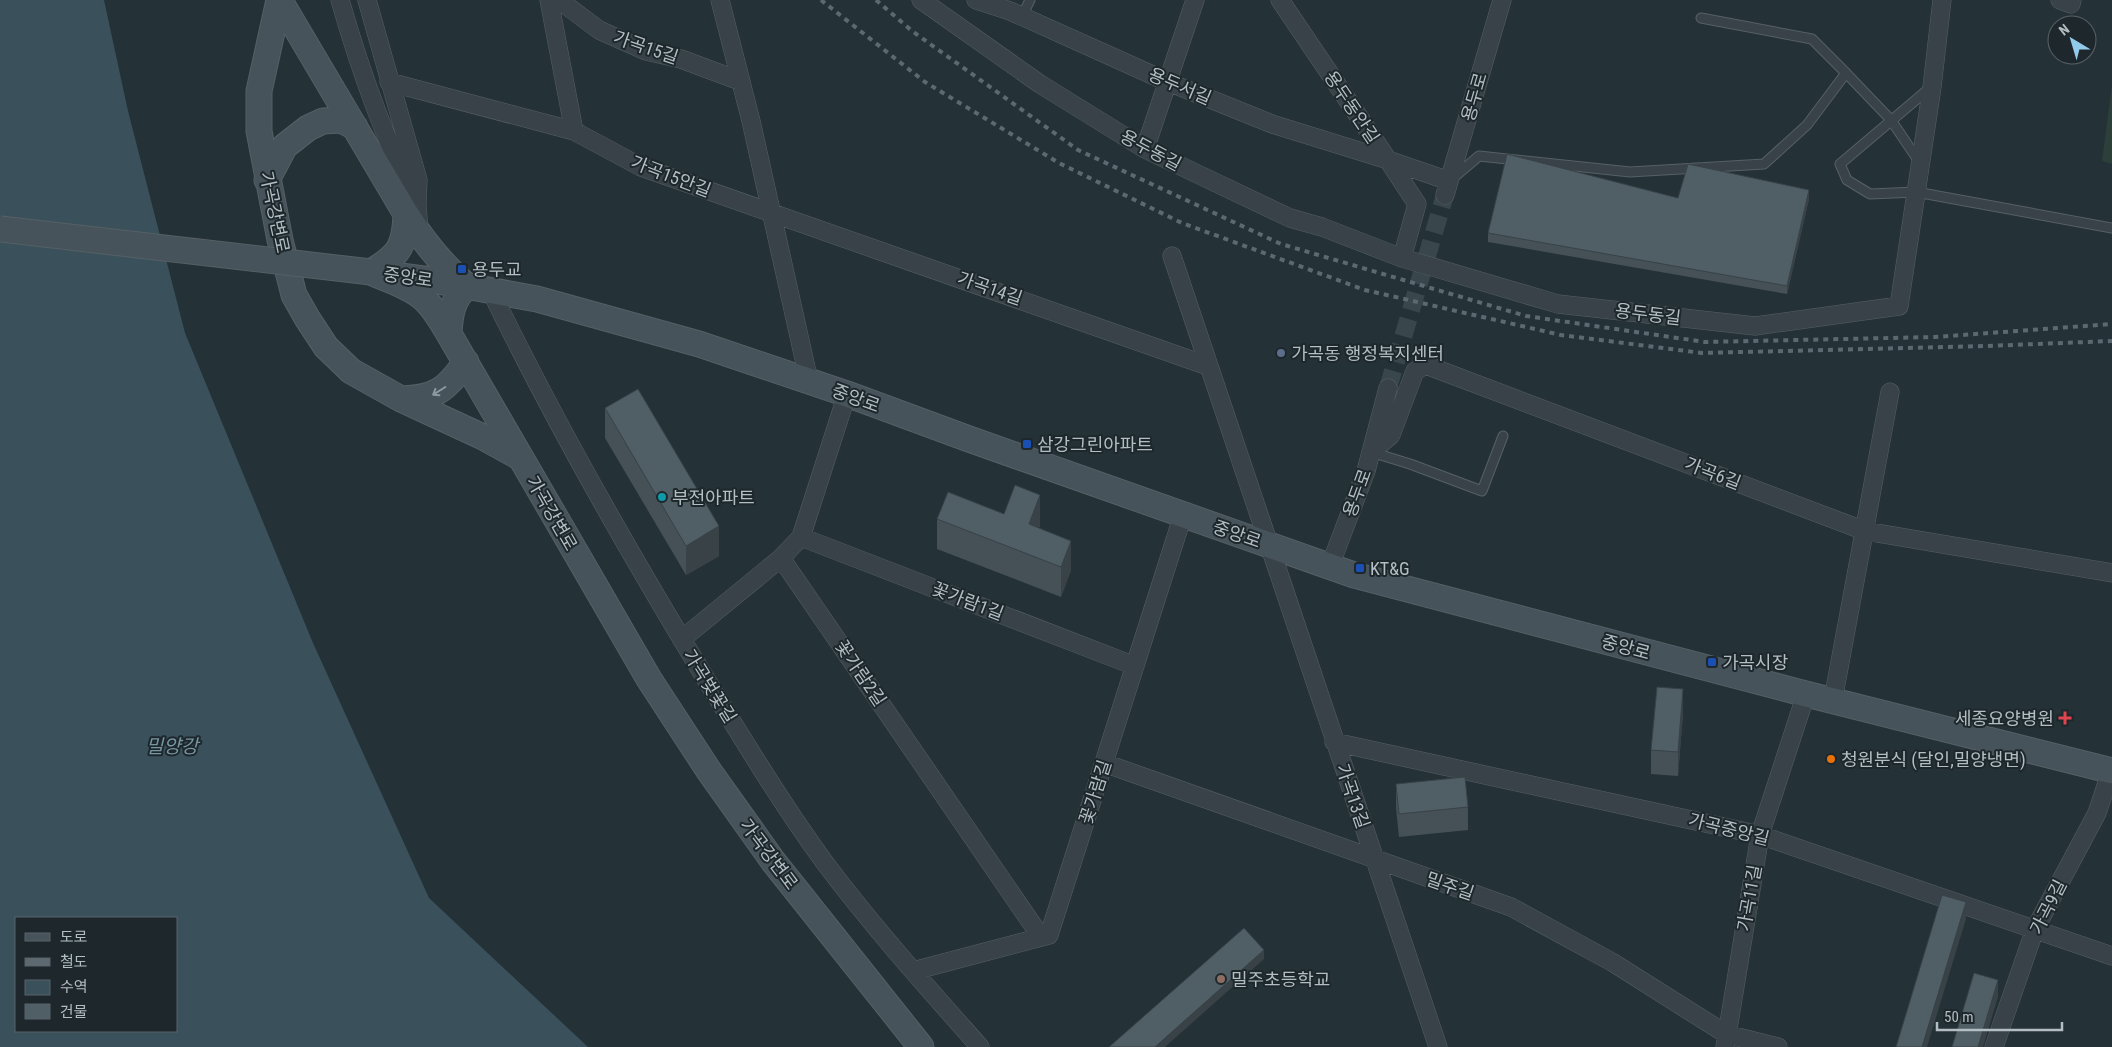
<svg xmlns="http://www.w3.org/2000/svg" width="2112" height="1047" font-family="'Roboto Condensed','Noto Sans KR',sans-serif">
<rect width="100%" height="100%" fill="#243137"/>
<path fill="#2c3f39" d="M2112 85V164L2102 161Z"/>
<path fill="#3a515c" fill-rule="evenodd" d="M0 0H104L128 111 185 333 313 643 429 898 588 1047H0ZM16 918H176V1031H16Z"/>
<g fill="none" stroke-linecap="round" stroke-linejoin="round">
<path stroke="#39464c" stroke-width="18" stroke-dasharray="18 9" stroke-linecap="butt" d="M1388 388 1445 195"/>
<defs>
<path id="lane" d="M1022 16 1030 0
M1701 18 1812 39 1846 73
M1931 87 1840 164 1847 180 1870 194 1916 192 2112 228
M1453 178 1479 156 1630 172 1764 164 1807 125 1846 73 1891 120 1920 163
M1371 452 1410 464 1482 491 1503 436"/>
<path id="street" d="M340 0C360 70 384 137 416 203
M367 0 418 180 417 204 419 232
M549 0 574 131
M559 0 599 30 646 51 681 59 740 81
M720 0 751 121 809 381
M921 0 1040 84 1145 149 1290 218 1322 227 1402 258 1558 304 1755 326 1899 306 1932 87 1942 0
M976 0 1010 11 1168 82 1272 124 1388 160 1417 204 1402 258
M1280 0 1388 160 1449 181
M2060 0 2071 4 2072 0
M389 82 574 131 641 167 1208 366
M1145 149 1195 0
M1445 195 1502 0
M1172 256 1438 1047
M491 291C555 423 628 551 704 676 743 739 781 803 825 863 873 927 927 987 980 1047
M1371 452 1391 435 1415 371 1426 365 1865 531 2112 573
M801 537 1135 666
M781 558 1041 937
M1330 566 1366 471 1388 388
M682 639 781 558 801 537 847 394
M1833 700 1890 392
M1334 742 1760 835 2112 956
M1104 763 1511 907 1612 962 1726 1034 1778 1047
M913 971 1049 935 1183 515
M1725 1047 1760 835 1806 694
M1994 1047 2035 929 2097 813 2111 771"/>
<path id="secondary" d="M279 0 259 91V131L280 240 294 295 307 318 326 347 351 371 401 399 483 437 521 458 649 679 709 771 773 861 921 1047
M280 1 406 214
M267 180 285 146 308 128 323 121 341 120 355 127
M406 214C423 241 442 265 467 286 452 300 450 314 449 334 442 322 434 308 424 299 410 286 388 280 371 272 399 255 405 247 406 214Z
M371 272 438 281 537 299 699 344 847 394 969 439 1354 575 1806 694 2112 771
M449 334 521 458
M401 399C436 398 446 390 466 362"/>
</defs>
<use href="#lane" stroke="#566065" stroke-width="11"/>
<use href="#street" stroke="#566065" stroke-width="19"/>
<use href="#secondary" stroke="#566065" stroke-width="27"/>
<use href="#lane" stroke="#384248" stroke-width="9"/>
<use href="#street" stroke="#384248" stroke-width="18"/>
<use href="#secondary" stroke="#46535a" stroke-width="25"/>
<path stroke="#5c6970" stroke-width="4" stroke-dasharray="5 5" stroke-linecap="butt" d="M821 0 925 82 1059 163 1182 223 1365 290 1561 335 1702 353 1987 346 2112 341
M876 0 912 31 1078 150 1281 244 1526 316 1705 342 1935 337 2112 324"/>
<defs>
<path id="secondary-bridge" d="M0 229 371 272"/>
</defs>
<use href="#secondary-bridge" stroke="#566065" stroke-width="27" stroke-linecap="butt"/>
<use href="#secondary-bridge" stroke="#46535a" stroke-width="25"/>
</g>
<path fill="#455157" d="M1678 198 1809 199 1787 294 1488 242V233Z
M605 408 719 556 686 575 605 438Z
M1004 514 1040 525 1039 528 1071 570 1061 597 937 549V519Z
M1683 713 1678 776 1651 774V750Z
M1396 784 1468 807V830L1399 837 1396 808Z"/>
<path fill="#384247" d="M1809 190V199L1787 294V286Z
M1040 495V525L1029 554V524Z
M719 526V556L686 575V546Z
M1071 541V570L1061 597V567Z
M1683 689V713L1678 776V752Z
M1966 902V919L1927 1047H1922Z
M1264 950V959L1165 1047H1155Z
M1998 980V997L1983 1047H1978Z"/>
<path fill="#505e65" stroke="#384247" d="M1507 154 1678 198 1688 164 1809 190 1787 286 1488 233Z
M638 389 719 526 686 546 605 408Z
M1015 485 1040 495 1029 524 1071 541 1061 567 937 519 948 492 1004 514Z
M1657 687 1683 689 1678 752 1651 750Z
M1465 777 1468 807 1399 814 1396 784Z
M1942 895 1966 902 1922 1047H1896Z
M1244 928 1264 950 1155 1047H1109Z
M1974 973 1998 980 1978 1047H1952Z"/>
<defs><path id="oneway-shaft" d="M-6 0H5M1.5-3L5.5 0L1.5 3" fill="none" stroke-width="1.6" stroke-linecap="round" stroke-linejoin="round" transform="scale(1.25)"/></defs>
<use stroke="#8d999f" href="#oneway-shaft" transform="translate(439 391) rotate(148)"/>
<g fill="#1a4fb4" stroke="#1d272c" stroke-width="2">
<rect x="457" y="264" width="10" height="10" rx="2.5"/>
<rect x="1022" y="439" width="10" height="10" rx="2.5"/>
<rect x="1355" y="563" width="10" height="10" rx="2.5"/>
<rect x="1707" y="657" width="10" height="10" rx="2.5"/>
</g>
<circle fill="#5c6f8a" stroke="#1d272c" stroke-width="2" cx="1281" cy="353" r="5"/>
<circle fill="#0f9aa8" stroke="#1d272c" stroke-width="2" cx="662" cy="497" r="5"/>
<path fill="#e0444e" stroke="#1d272c" stroke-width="2" d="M2062.5 710.5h5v5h5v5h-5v5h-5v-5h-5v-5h5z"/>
<circle fill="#e8710a" stroke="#1d272c" stroke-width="2" cx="1831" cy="759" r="5"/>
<circle fill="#8d6e63" stroke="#1d272c" stroke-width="2" cx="1221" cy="979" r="5"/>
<g text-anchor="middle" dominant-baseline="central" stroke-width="4" stroke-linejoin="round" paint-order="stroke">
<g font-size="18" fill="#b3bec4" stroke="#1d272c">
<text transform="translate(646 47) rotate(19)">가곡15길</text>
<text transform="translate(1180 86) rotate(23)">용두서길</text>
<text transform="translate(1474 97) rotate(-74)">용두로</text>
<text transform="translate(1352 107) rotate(56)">용두동안길</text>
<text transform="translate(1151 150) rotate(28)">용두동길</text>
<text transform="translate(671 176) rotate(21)">가곡15안길</text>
<text transform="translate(275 212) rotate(78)">가곡강변로</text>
<text transform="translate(408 277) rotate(8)">중앙로</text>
<text transform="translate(990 288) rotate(19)">가곡14길</text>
<text transform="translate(1648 314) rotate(7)">용두동길</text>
<text transform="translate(856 398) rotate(20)">중앙로</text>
<text transform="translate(1713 473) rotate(21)">가곡6길</text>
<text transform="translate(1357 493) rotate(-70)">용두로</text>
<text transform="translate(552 513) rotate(60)">가곡강변로</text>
<text transform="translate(1237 534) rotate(19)">중앙로</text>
<text transform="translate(968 601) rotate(21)">꽃가람1길</text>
<text transform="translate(1626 647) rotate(15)">중앙로</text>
<text transform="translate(861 673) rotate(56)">꽃가람2길</text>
<text transform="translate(710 686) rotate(58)">가곡벚꽃길</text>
<text transform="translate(1095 792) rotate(-72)">꽃가람길</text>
<text transform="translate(1353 796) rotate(71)">가곡13길</text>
<text transform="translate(1729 829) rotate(14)">가곡중앙길</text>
<text transform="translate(769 854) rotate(53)">가곡강변로</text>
<text transform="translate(1450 886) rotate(19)">밀주길</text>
<text transform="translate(1749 898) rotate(-80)">가곡11길</text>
<text transform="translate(2048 907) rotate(-63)">가곡9길</text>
</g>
<g font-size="18" fill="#b3bec4" stroke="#1d272c" text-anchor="start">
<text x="472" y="269">용두교</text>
<text x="1291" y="353">가곡동 행정복지센터</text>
<text x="1037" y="444">삼강그린아파트</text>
<text x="672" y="497">부전아파트</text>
<text x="1370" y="568">KT&amp;G</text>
<text x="1722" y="662">가곡시장</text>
<text x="2054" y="718" text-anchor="end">세종요양병원</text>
<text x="1841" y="759">청원분식 (달인,밀양냉면)</text>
<text x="1231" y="979">밀주초등학교</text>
</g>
<g font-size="19" font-style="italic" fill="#7796a3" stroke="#1d272c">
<text x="172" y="746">밀양강</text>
</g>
</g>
<rect x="15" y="917" width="162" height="115" fill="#1d272c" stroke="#596369"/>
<rect x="25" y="933" width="25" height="8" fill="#46535a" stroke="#596369"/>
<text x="60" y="942" font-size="15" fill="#b3bec4">도로</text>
<rect x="25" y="958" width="25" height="8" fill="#5c6970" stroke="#596369"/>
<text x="60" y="967" font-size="15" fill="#b3bec4">철도</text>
<rect x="25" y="980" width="25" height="15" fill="#3a515c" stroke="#596369"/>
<text x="60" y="992" font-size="15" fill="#b3bec4">수역</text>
<rect x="25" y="1004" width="25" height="15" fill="#505e65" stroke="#596369"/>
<text x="60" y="1017" font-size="15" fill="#b3bec4">건물</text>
<g transform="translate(2072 40) rotate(322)"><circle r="24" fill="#1d272c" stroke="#596369"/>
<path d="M0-4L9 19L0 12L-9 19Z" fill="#91caea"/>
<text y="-8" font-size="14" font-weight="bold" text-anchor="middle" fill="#b3bec4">N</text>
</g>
<path d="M1937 1022v8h125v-8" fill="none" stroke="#b3bec4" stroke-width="2.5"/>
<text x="1944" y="1022" font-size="15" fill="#b3bec4" stroke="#1d272c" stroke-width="4" paint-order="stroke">50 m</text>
</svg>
